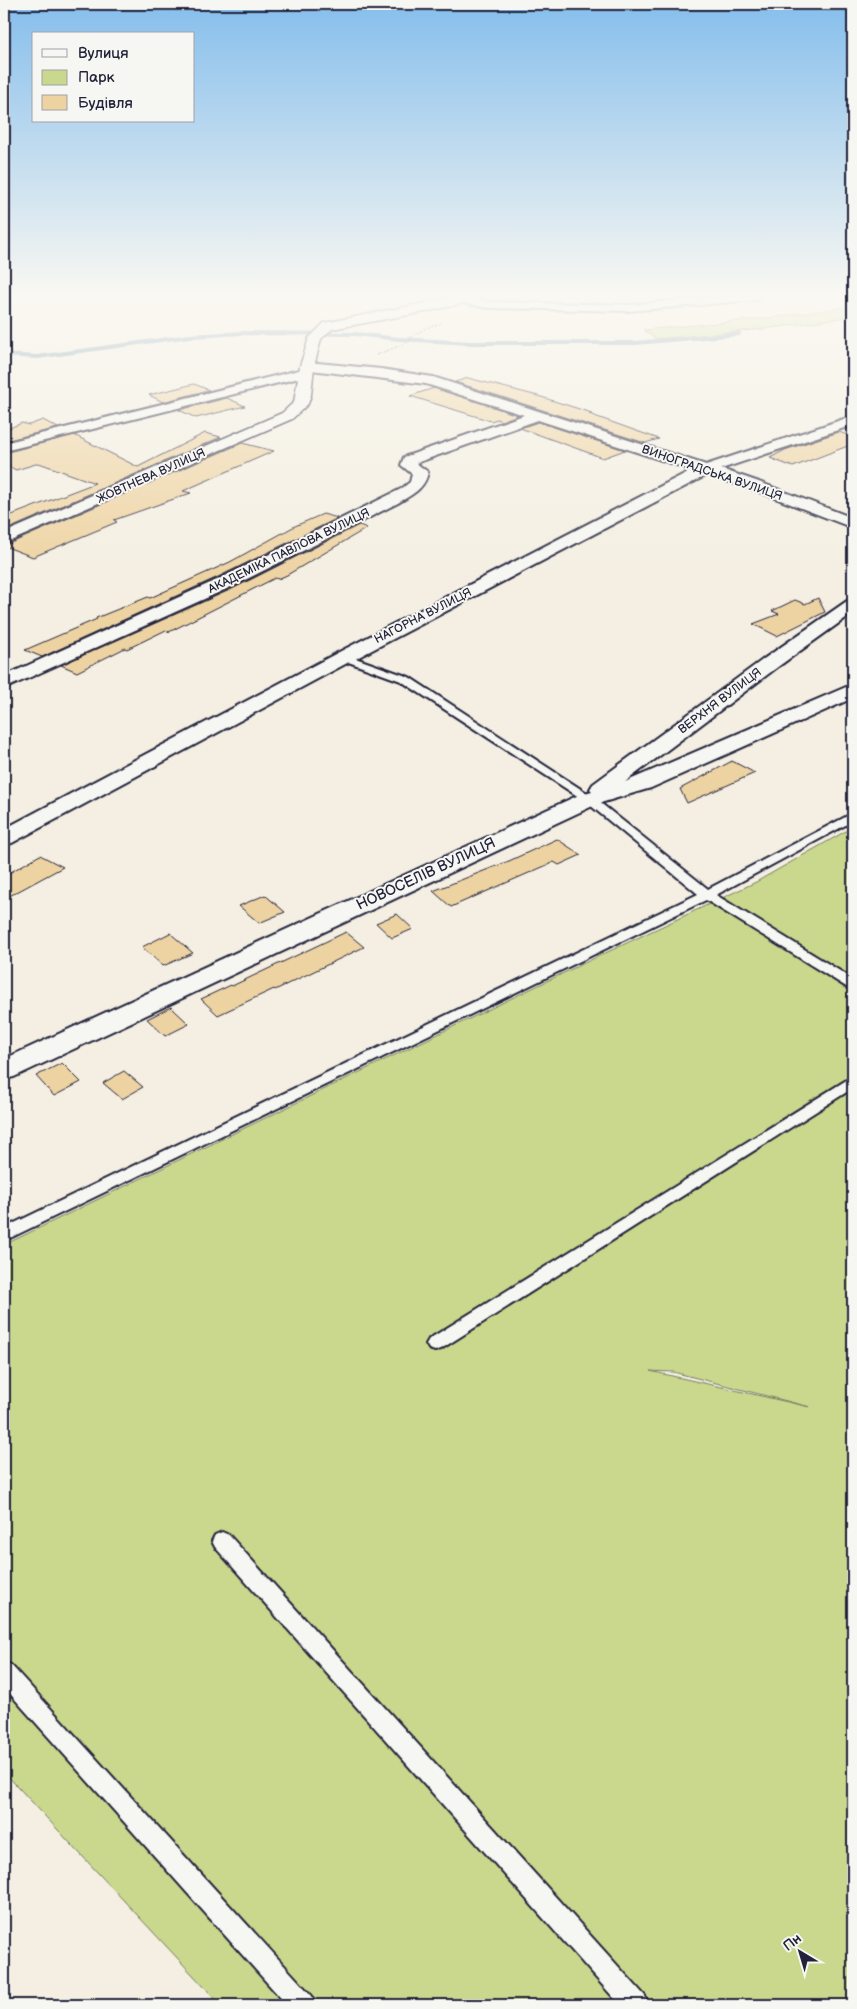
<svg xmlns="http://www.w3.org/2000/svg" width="857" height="2009" font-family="'Balsamiq Sans',sans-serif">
<rect width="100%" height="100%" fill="#f4efe2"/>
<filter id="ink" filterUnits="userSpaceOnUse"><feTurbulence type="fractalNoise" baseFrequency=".02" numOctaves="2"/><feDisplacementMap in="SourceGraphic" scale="10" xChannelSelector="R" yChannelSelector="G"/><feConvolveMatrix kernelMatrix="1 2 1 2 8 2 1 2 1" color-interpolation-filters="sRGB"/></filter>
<g filter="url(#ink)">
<path fill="#c9d88c" stroke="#767d64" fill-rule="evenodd" d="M853 306V316L765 329 656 339 643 330 761 319Z
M853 827V2005H221L4 1772V1245L580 965 756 882ZM650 1371 673 1372 810 1407Z"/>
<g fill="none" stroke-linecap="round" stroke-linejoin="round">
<path stroke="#6588a9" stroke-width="4" d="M4 355 37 357 190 336 244 333 355 334 399 339 471 343H635L739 334"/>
</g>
<path fill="#eed3a2" stroke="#22223b" d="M468 378 538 396 592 413 589 414 659 439 645 443 455 382Z
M194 384 209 390 163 402 149 395Z
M434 388 518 415 501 421 497 419 491 421 410 396Z
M227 398 245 406 196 418 179 410Z
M43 420 58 428 4 441V430L22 423 29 425Z
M538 422 625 450 603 458 520 428Z
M839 432 853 437V444L793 467 770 458 785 450Z
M205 433 221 437 4 531V518L95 483 39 463 16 470 4 464V453L74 435 138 467Z
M242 443 274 451 183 491 191 493 114 520 117 522 33 557 4 546Z
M323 514 338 518 218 577 42 657 25 650 97 619 96 618 148 597 150 598 230 562 295 526Z
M359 525 367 528 287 575 278 579 275 578 169 632 166 630 127 649 125 648 77 672 61 665 232 589Z
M818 598 825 612 777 636 753 624 779 614 772 611 795 600 805 604Z
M732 761 755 773 687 803 680 789Z
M557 839 581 855 559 865 554 862 451 907 433 891 509 861Z
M40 855 63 867 4 899V876Z
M265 895 285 912 259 923 239 906Z
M397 914 413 929 392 938 376 923Z
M346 932 364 947 275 990 274 989 218 1015 201 999 231 985 232 986Z
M170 933 193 953 163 966 142 947Z
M171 1007 189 1024 165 1036 147 1019Z
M62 1063 81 1082 54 1096 36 1076Z
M124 1071 143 1087 122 1099 103 1083Z"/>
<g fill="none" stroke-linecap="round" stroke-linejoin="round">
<defs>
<path id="lane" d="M344 654 409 677 593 797 708 889 853 813V821L716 895 853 979V989L848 988 706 900 4 1241V1228L698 894 585 801 401 681 340 659V655Z
M853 1076V1088L441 1349 435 1351 429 1349 426 1344 429 1339Z
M222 1532 229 1535 645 1996 648 2005H620L215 1547 212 1541 215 1535Z
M4 1662 11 1665 312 1996 315 2005H287L4 1687Z"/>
<path id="street" d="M467 297 488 302 629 305 713 297H761L756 300 629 311 488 308 459 302 457 300 459 298Z
M307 362 381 369 433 377 706 465 853 416V425L721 469 759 482 853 518V528L749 488 707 475 351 661 12 843 4 845V829L337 653 692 470 538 420 416 463 428 472C425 489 411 495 398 503L231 587 4 689V676L219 579 401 489 410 482 412 474 401 465 404 457 524 415 426 384 311 370V375L4 451V443L303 369 301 366Z
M853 600V613L779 666 625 782 846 687 853 685V698L651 788 597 804 14 1077 4 1079V1059L581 794 592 791 590 789 593 784 765 658 847 601Z"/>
<path id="secondary" d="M455 297H478L476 300 430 311 332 329 321 339 314 366 311 395 308 404 292 419 4 544V533L282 413 294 402 300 366 309 338 324 323Z"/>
</defs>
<use href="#lane" stroke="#22223b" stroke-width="4"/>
<use href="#street" stroke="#22223b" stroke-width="4"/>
<use href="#secondary" stroke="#22223b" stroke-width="3"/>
<path stroke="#22223b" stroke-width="1" stroke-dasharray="2 2" stroke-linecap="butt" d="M376 355 409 342 410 338 426 328 443 323"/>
<use href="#lane" fill="#f6f6f2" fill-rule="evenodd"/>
<use href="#street" fill="#f6f6f2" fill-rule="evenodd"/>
<use href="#secondary" fill="#f6f6f2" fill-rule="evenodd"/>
</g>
</g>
<linearGradient id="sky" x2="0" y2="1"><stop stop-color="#85beec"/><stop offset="0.51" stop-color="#faf8f2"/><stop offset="1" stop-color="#faf8f2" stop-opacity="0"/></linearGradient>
<rect width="857" height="579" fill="url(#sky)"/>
<g text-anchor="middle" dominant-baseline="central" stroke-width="4" stroke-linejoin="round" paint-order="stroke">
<g font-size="12" fill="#22223b" stroke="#f6f6f2">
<text transform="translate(712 473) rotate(19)">ВИНОГРАДСЬКА ВУЛИЦЯ</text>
<text transform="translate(151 476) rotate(-24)">ЖОВТНЕВА ВУЛИЦЯ</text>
<text transform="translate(289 551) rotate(-26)">АКАДЕМІКА ПАВЛОВА ВУЛИЦЯ</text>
<text transform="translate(423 616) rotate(-27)">НАГОРНА ВУЛИЦЯ</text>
<text transform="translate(720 701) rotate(-37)">ВЕРХНЯ ВУЛИЦЯ</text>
</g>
<g font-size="15" fill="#22223b" stroke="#f6f6f2">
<text transform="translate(426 874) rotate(-25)">НОВОСЕЛІВ ВУЛИЦЯ</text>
</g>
</g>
<rect width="857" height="2009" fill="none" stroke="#f6f6f2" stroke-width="20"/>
<rect x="10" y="10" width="837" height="1989" fill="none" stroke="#22223b" stroke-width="2" filter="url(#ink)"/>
<rect x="32" y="32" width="162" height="90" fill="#f6f6f2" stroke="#a1a1a9"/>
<rect x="42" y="49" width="25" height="8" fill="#f6f6f2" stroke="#a1a1a9"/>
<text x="78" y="58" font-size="15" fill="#22223b">Вулиця</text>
<rect x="42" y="70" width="25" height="15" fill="#c9d88c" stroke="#a1a1a9"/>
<text x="78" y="82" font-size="15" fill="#22223b">Парк</text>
<rect x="42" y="95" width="25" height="15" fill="#eed3a2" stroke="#a1a1a9"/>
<text x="78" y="108" font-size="15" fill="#22223b">Будівля</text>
<g transform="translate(800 1952) rotate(322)" stroke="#f6f6f2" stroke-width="4" paint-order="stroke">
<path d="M0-4L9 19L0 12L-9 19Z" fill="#22223b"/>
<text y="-8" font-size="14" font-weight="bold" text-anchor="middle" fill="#22223b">Пн</text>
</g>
</svg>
